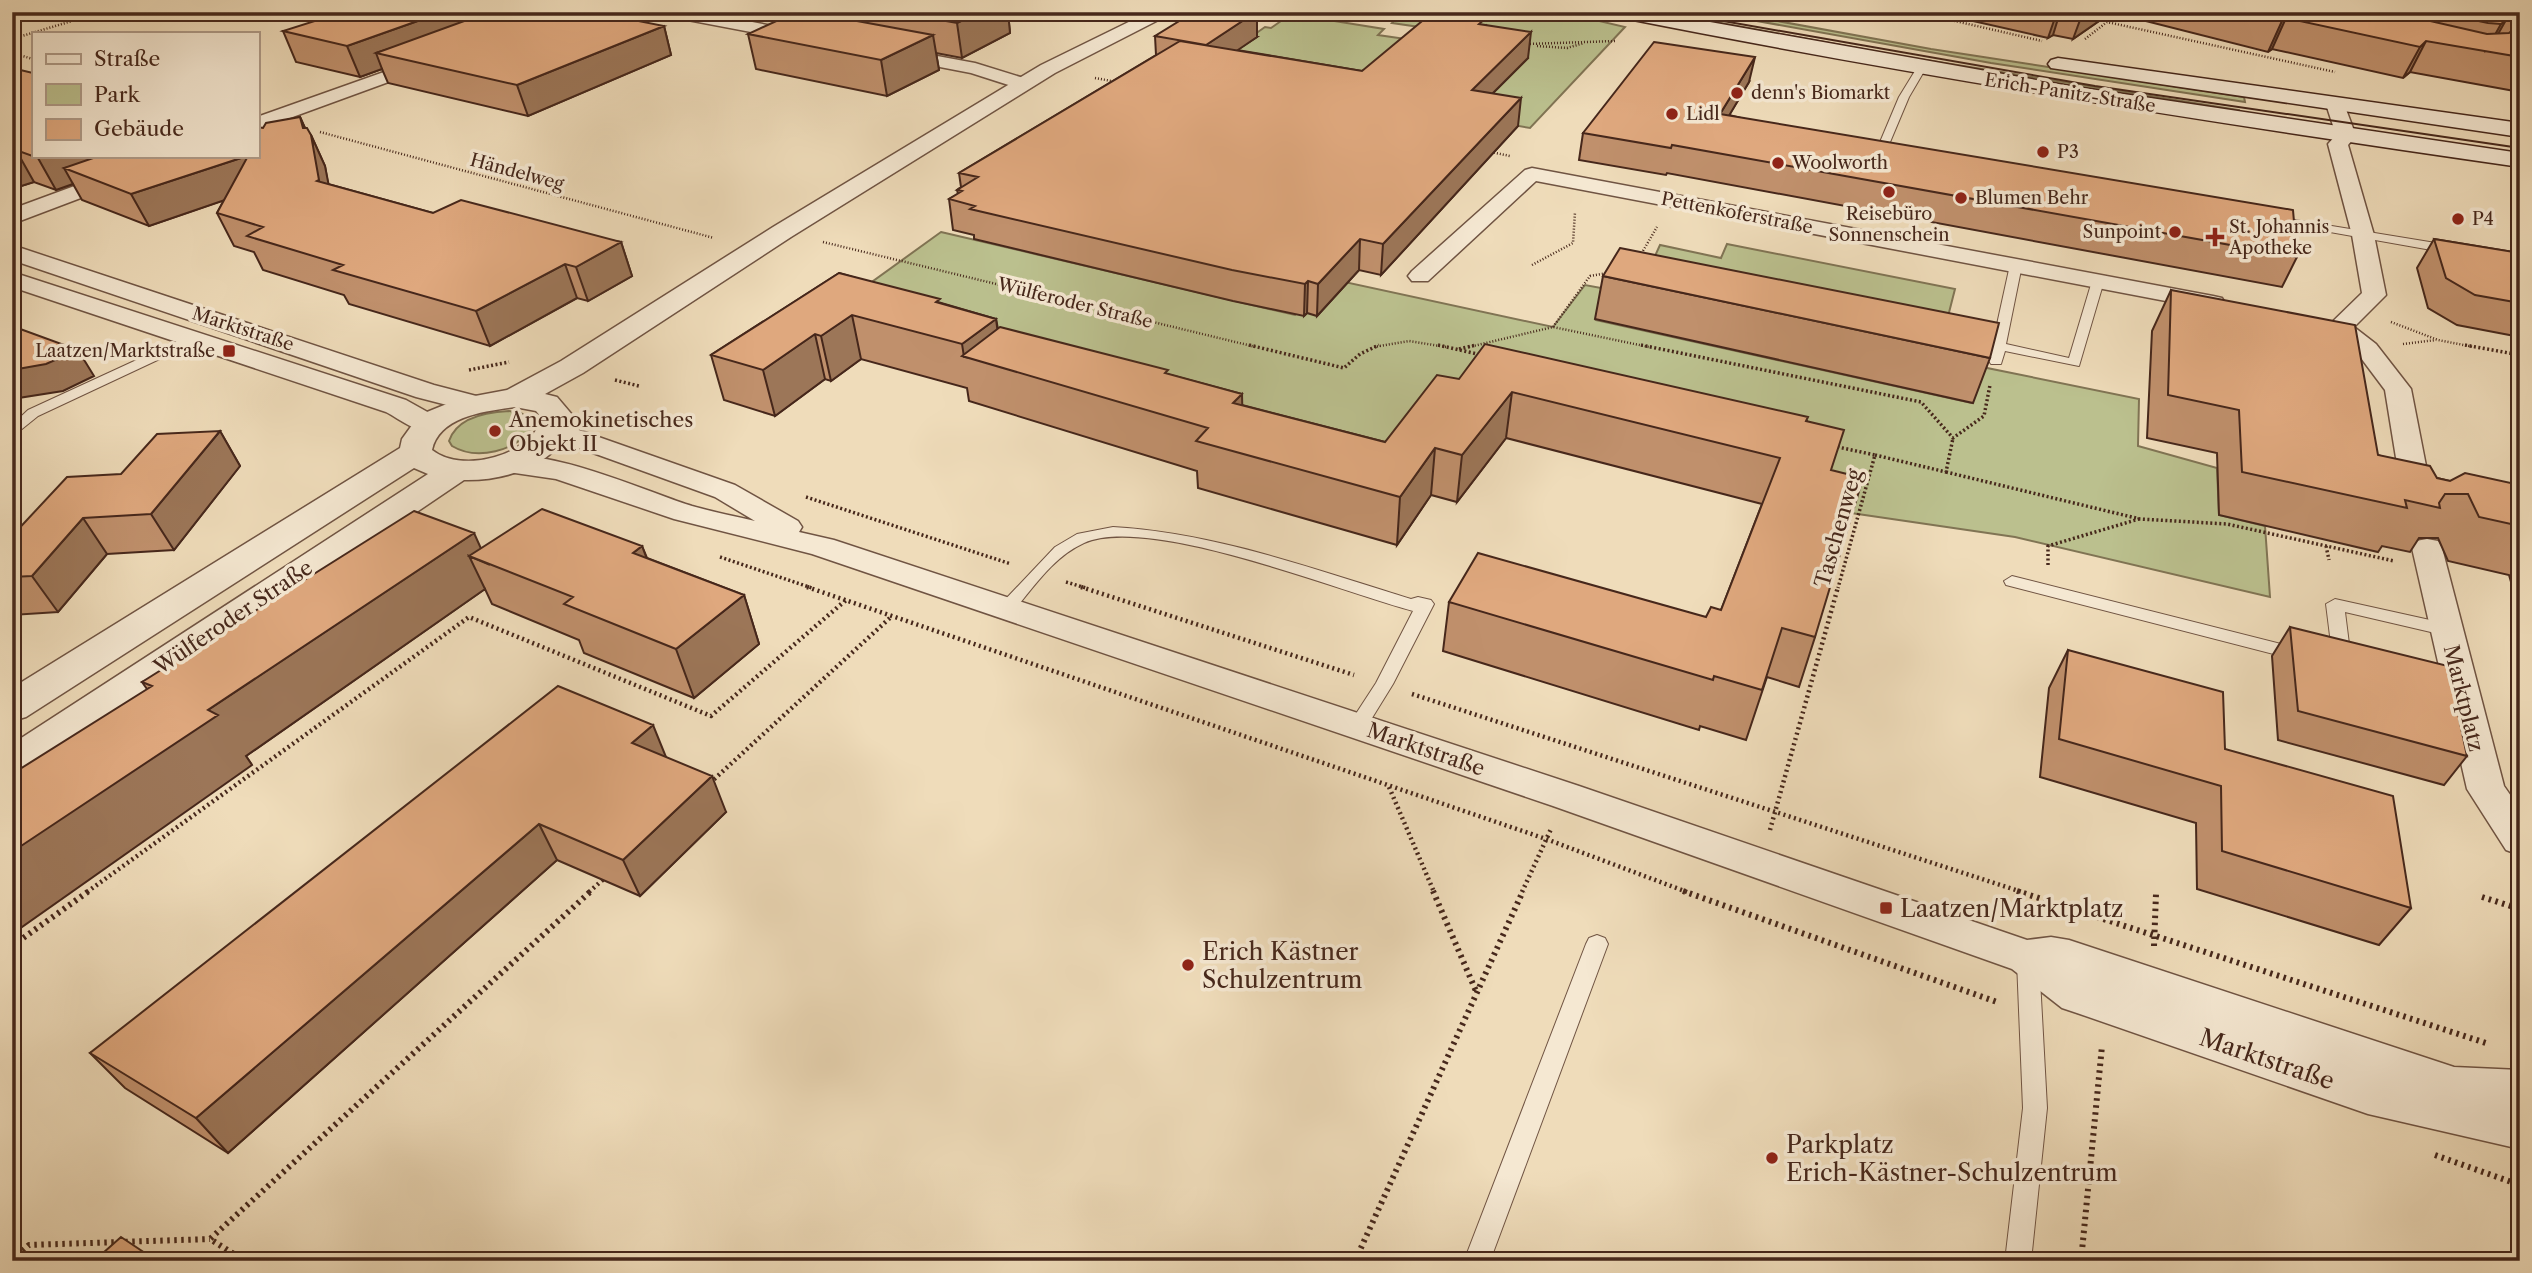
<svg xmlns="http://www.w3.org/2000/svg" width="2532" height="1273" font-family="'Libre Caslon Text',serif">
<rect width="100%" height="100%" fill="#efdcba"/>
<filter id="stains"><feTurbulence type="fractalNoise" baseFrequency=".00286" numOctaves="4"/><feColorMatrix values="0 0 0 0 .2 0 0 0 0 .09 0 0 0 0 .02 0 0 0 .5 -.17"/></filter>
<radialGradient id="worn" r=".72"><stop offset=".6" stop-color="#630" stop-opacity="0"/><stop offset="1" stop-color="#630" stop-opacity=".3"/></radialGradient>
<path fill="#bbc08e" stroke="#807454" stroke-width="2" d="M1369 12H1561L1625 27 1530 128 1203 71 1265 27 1271 28 1291 14 1384 29 1378 35 1426 42 1440 30 1392 23 1398 17Z
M1640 12H1661L1907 57 2239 110V115Z
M1707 12H1728L1931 49 2244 97 2245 102 1991 63Z
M941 232 1295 315 1331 279 1553 327 1585 285 1612 290 1596 320 1972 403 1982 367 2139 399 2138 446 2217 468 2219 515 2265 526 2270 597 2015 537 1851 513 1480 388 1382 489 833 310Z
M1727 244 1955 289 1943 336 1650 267 1660 245 1721 258Z
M509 411 521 413 532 421V428C516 451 477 461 452 446L449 441C457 417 488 412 509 411Z"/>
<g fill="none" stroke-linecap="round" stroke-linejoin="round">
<defs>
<path id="service" d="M772 12H791L817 19 813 22Z
M1918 66 1926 68 1909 97 1885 154 1876 156 1875 154 1899 97Z
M2271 216 2454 246 2460 250 2454 254 2267 221 2265 219Z
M2016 261 2022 265 2006 344 2069 358 2092 281 2098 277 2104 281 2079 366 2005 351 2001 364H1991L1989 361 2010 265Z
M193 334 200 338 198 341 38 416 12 437V425L28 410Z
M1113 527C1216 533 1313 569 1411 599L1418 597 1431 600 1434 604 1393 684 1364 731H1350L1348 726 1376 683 1413 611C1341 592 1149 514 1084 543 1053 557 1033 588 1012 613H1000L997 609 1000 605 1055 547 1077 534Z
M2012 576 2297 648 2306 654 2297 660 2006 585 2004 581Z
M2335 599 2448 624 2457 630 2448 636 2345 612 2351 660 2342 666 2333 660 2326 604Z
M1597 935 1605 938 1608 944 1490 1261H1464L1586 944 1589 938Z
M2028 952 2036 955 2039 961 2047 1108 2031 1261H2005L2023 1108 2017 961 2020 955Z"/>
<path id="minor" d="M664 12H700L804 32 813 37 804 42 672 17Z
M894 48 975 63 1030 80 1033 84 1024 90 971 73 888 57 885 53 888 49Z
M429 56 438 61 435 65 257 130V117Z
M2335 98 2344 104 2356 136 2348 145 2374 235 2386 295 2354 327 2376 344 2411 389 2434 507 2430 513 2419 516 2408 513 2404 507 2385 390 2358 354 2327 327 2362 293 2352 235 2328 144 2336 135 2326 104Z
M156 156H184L181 160 12 224V209Z
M1532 168 2213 296 2222 298 2225 303 2222 308 2213 310 1536 181 1428 281H1412L1408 276 1412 271 1525 170Z
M12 245 434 385 484 398 487 404 484 410 474 412 416 397 12 260Z
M12 272 406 400 440 419 444 425 440 431C420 436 403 421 386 412L12 287Z
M556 422 735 485 798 521 802 527 799 532 834 540 1579 786 2027 940 2051 937 2069 940 2454 1067 2520 1070V1149L2368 1114 2077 1013 2062 1008 2012 969 1553 806 812 554 674 519 556 479 494 470 490 464 494 458C545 445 642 490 692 506 713 512 734 516 755 521L715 497 546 436 542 430 546 424Z
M2427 539 2438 541 2442 548 2504 786 2520 809V855L2506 850 2467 789 2412 548 2416 541Z"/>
<path id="tertiary" d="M1149 12H1174L1055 73 791 237 583 373 545 394 557 397 574 417C563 463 508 481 464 480L27 776 12 780V744L428 474 414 468 26 717 12 721V688L400 448 402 439 415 421 427 412 459 399 507 390 561 361 773 227 1041 65ZM515 407 536 411 542 418C531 456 462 474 432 450 439 416 486 411 515 407Z"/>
<path id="secondary" d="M1614 12H1654L2070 86 2520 153V167C2220 124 1920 77 1623 18Z
M2058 58 2520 123V137L2051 68 2048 64 2051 60Z"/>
</defs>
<use href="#service" stroke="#705443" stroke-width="2"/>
<use href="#minor" stroke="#705443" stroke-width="3"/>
<use href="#tertiary" stroke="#705443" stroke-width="3"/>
<use href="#secondary" stroke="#46271b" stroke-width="3"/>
<path stroke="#46271b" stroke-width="2.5" stroke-dasharray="1 2" stroke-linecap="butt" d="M1409 12 1431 19
M1916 12 2042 41
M12 39 102 12
M2085 39 2107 22 2335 72
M1527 44 1616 41
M1537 46 1567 48 1584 43
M12 53 33 59
M1095 78 1117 82
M320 132 714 238
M1491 152 1510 156
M823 242 1256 347
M1640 256 1657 227
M1532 265 1573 243 1575 212
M2391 322 2438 340 2474 347
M1553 327 1590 276 1607 273
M2403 344 2436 340
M1374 347 1409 341 1446 347
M1469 347 1553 327 1649 347"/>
<path stroke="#46271b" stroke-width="3.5" stroke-dasharray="2 2.5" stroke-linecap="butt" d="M1249 345 1344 368 1360 354 1379 345
M1438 345 1482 355
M1641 345 1921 402 1953 438 1984 416 1990 385
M2465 345 2520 355
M1459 349 1476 345
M469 370 509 362
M615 380 639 386
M627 424 636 418
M1833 446 1875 455 1838 588
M1875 455 1946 472 1953 438
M1946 472 2140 519 2227 524 2394 561
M806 497 1011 564
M2326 546 2329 560
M720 557 812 588
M2048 565V546L2139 519
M1066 582 1086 588"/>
<path stroke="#46271b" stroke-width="4.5" stroke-dasharray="2 3.5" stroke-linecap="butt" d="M807 587 1546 839 1687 892
M1081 587 1354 675
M1412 694 2022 892
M710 783 892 616
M1389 787 1434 892
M1770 830 1838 587
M87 892 469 617 711 716 846 600
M589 892 607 876
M1522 892 1551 829"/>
<path stroke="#46271b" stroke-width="6" stroke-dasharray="2.5 4.5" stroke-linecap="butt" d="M1433 891 1476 991
M1683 891 1997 1002
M2017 891 2489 1044
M2482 897 2520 909
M12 946 89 891
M2154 946 2156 894
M2435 1155 2520 1185
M12 1260 29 1245 210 1239
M245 1261 210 1239 591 891
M1355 1261 1523 891
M2081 1261 2102 1046"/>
<use href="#service" fill="#f5e8d2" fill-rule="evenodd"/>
<use href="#minor" fill="#f5e8d2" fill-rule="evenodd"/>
<use href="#tertiary" fill="#f5e8d2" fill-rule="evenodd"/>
<use href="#secondary" fill="#f5e8d2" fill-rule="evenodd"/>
<path stroke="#46271b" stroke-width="2" d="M1672 12 2095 86 2520 148"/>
</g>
<path fill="#c0906c" stroke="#46271b" stroke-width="2" d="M826 12H1008L1010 33 962 58 936 53 939 70 887 96 756 69 748 34 827 16Z
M1933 12H2112L2073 39 2053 35 2048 38Z
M2127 12H2520V92L2410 72 2403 78 2272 49 2268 52 2126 16Z
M1486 25 1528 58 1493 93 1518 126 1381 275 1359 270 1317 316 1307 313 1304 316 1233 301 974 239V235L953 230 949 199 958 194 957 190 961 187 959 173 1156 55 1155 36 1257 37 1237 50 1362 71Z
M664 26 671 55 528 116 388 83 382 69 360 77 296 62 283 31Z
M12 68 33 156 263 128 300 117 305 128 311 135 325 166 328 184 433 213 621 242 632 276 588 301 577 298 490 346 349 304 344 295 263 270 254 252 234 246 217 213 224 200 149 226 82 200 73 184 56 190 34 182 12 189Z
M1749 82 1729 115 2297 257 2282 287 1667 173 1666 175 1579 160 1583 133Z
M2434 239 2520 253V337L2457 325 2428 308 2417 268Z
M839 273 996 319 998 329 1242 394V405L1385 442 1459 379 1807 421 1831 470 1815 637 1799 687 1767 677 1746 740 1700 726 1699 730 1443 651 1449 602 1706 617 1721 610 1762 504 1506 438 1457 502 1431 495 1397 545 1198 488 1197 471 969 401 967 388 861 359 831 381 825 379 775 416 724 400 711 355Z
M1603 276 1990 358 1973 403 1595 319Z
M2171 290 2378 455 2437 478 2450 481 2520 485V584L2511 582 2509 575 2448 561 2438 538H2419L2410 552 2382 546 2378 552 2219 515 2217 453 2147 438 2152 331Z
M220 431 240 466 174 550 107 554 58 612 12 615V536Z
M642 546 647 558 744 595 759 644 694 698 584 653 579 640 492 604 485 589 246 756 252 765 147 689 142 682 481 548Z
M2290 627 2467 756 2444 785 2278 740 2272 656Z
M2068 650 2225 749 2411 908 2379 945 2197 889 2196 823 2040 777 2049 688Z
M666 757 726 812 640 896 557 860 228 1153 125 1088 90 1053Z"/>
<path fill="#9c7658" stroke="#46271b" stroke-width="2" d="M43 12H68L47 19Z
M443 12H506L376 53 382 69 360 77 347 46Z
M979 12H1008L1010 33 962 58 957 23Z
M1256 12H1257V37L1207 71 1206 45Z
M2057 12H2060L2053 35 2048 38Z
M2083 12H2112L2073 39Z
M2286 18 2272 49 2268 52 2282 21Z
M2506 20 2489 50 2486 51 2501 24Z
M664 26 671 55 528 116 517 85Z
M1531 32 1528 58 1469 117 1472 90Z
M933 35 939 70 887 96 881 60Z
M2426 41 2410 72 2403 78 2420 47Z
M1755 57 1749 82 1714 141 1720 114Z
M1521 98 1518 126 1381 275 1383 244Z
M300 117 313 146 311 135 325 166 334 212 317 181Z
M16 150 34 182 12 189V151Z
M45 156H149L64 168 73 184 56 190 38 158Z
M247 156 263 187 149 226 131 194Z
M1360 239 1359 270 1317 316 1318 284Z
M621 242 632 276 588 301 576 267Z
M565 264 577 298 490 346 476 311Z
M1308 281 1307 313 1304 316 1305 284Z
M852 315 861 359 831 381 821 336Z
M996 319 1002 363 964 357 962 344Z
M815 334 825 379 775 416 763 370Z
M78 350 94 376 63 391 12 399V370Z
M1512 392 1506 438 1457 502 1462 455Z
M1242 394 1243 439 1233 403Z
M220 431 240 466 174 550 151 514Z
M1435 448 1431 495 1397 545 1400 497Z
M83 518 107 554 58 612 32 576Z
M474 533 488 564 469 556 485 589 246 756 252 765 12 934V852L208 710Z
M642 546 660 594 633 553Z
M744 595 759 644 694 698 676 649Z
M653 725 668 762 632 743Z
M712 776 726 812 640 896 623 860Z
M539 824 557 860 228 1153 196 1118Z"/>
<path fill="#dfa87e" stroke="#46271b" stroke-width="2" d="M343 12H443L347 46 283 31Z
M489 12H593L664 26 517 85 376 53Z
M796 12H808L933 35 881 60 748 34Z
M895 12H979L957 23Z
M1194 12H1256L1206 45 1155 36Z
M1433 12H1453L1486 18 1479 24 1531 32 1472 90 1521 98 1383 244 1360 239 1318 284 1308 281 1305 284 1232 270 970 209 975 206 949 199 962 191 957 190 978 177 959 173 1180 41 1362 71Z
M2245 12H2391L2487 34 2509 33 2520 24V57L2426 41 2420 47 2286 18 2282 21Z
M2436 12H2472L2506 20 2501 24 2488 23Z
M1654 42 1755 57 1720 114 2293 210 2297 257 1672 145 1671 148 1583 133Z
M12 68 33 73V156H45L38 158 16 150 12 151Z
M300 117 303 128H307L311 135 319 180 317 181 433 213 461 200 621 242 576 267 565 264 476 311 333 270 343 265 247 236 263 227 217 213 248 156H257V127L263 128 266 123Z
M99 156H247L131 194 64 168Z
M2434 239 2520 253V303L2475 295 2446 278Z
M1620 248 1999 323 1990 358 1603 276Z
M839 273 940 299 936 302 996 319 962 344 852 315 821 336 815 334 763 370 711 355Z
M2171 290 2355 325 2378 455 2430 466 2437 478 2450 481 2465 473 2520 485V526L2479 517 2468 494H2445L2439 503 2440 508 2405 500 2407 508 2242 472 2239 410 2168 395Z
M12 326 78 350 46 364 12 370Z
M1000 327 1168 370 1165 373 1242 394 1233 403 1385 442 1437 375 1459 379 1485 344 1808 417 1806 421 1844 430 1831 470 1863 478 1815 637 1782 628 1762 690 1714 676 1713 680 1449 602 1478 553 1706 617 1711 607 1721 610 1780 458 1512 392 1462 455 1435 448 1400 497 1196 441 1208 428 962 356Z
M220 431 151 514 83 518 32 576 12 577V536L67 477 121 474 157 434Z
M542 509 642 546 633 553 744 595 676 649 564 604 573 597 469 556Z
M414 511 474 533 208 710 218 715 12 852V774L152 686 142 682Z
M2290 627 2448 666 2467 756 2298 711Z
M2068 650 2223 692 2225 749 2393 796 2411 908 2222 851 2221 786 2059 739Z
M558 686 653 725 632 743 712 776 623 860 539 824 196 1118 90 1053Z
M121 1237 157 1261H94Z
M12 1254 21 1261H12Z"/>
<g fill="#8f2418" stroke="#f5e8d2" stroke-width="2.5">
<circle cx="1737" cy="93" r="7"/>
<circle cx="1672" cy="114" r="7"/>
<circle cx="2043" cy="152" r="7"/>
<circle cx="1778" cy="163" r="7"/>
<circle cx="1889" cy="192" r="7"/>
<circle cx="1961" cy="198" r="7"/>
<circle cx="2458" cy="219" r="7"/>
<circle cx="2175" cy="232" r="7"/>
<path d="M2211.5 226.5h7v7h7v7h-7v7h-7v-7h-7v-7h7z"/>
<rect x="222" y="344" width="14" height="14" rx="3.5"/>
<circle cx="495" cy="431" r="7"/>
<rect x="1879" y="901" width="14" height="14" rx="3.5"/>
<circle cx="1188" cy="965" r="7"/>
<circle cx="1772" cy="1158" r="7"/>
</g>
<g text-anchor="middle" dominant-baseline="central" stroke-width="7" stroke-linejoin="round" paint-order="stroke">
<g font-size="18" fill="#46271b" stroke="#f5e8d2" text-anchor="start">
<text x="1751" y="93">denn's Biomarkt</text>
<text x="1686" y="114">Lidl</text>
<text x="2057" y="152">P3</text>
<text x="1792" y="163">Woolworth</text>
<text x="1975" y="198">Blumen Behr</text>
<text x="1889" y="214" text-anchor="middle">Reisebüro<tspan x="1889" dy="21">Sonnenschein</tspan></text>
<text x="2472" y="219">P4</text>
<text x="2229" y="227">St. Johannis<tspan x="2229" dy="21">Apotheke</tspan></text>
<text x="2161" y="232" text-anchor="end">Sunpoint</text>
<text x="215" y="351" text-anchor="end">Laatzen/Marktstraße</text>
</g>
<g font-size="18" fill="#46271b" stroke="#f5e8d2">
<text transform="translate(2070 93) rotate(9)">Erich-Panitz-Straße</text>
<text transform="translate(517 172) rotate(15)">Händelweg</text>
<text transform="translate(1737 213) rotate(11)">Pettenkoferstraße</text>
<text transform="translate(1075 303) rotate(14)">Wülferoder Straße</text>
<text transform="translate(243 329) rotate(18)">Marktstraße</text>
</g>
<g font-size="21" fill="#46271b" stroke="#f5e8d2" text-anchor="start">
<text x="509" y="419">Anemokinetisches<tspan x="509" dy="24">Objekt II</tspan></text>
</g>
<g font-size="21" fill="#46271b" stroke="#f5e8d2">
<text transform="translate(1838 528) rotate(-74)">Taschenweg</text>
<text transform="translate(233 617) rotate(-34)">Wülferoder Straße</text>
<text transform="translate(2464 698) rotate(76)">Marktplatz</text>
<text transform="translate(1426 749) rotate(19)">Marktstraße</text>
</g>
<g font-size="24" fill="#46271b" stroke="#f5e8d2" text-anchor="start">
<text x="1900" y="908">Laatzen/Marktplatz</text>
<text x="1202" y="951">Erich Kästner<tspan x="1202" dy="28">Schulzentrum</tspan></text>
<text x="1786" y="1144">Parkplatz<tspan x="1786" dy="28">Erich-Kästner-Schulzentrum</tspan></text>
</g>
<g font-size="24" fill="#46271b" stroke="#f5e8d2">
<text transform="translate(2267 1059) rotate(19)">Marktstraße</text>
</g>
</g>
<rect width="2532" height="1273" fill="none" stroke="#efdcba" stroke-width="42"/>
<rect x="14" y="14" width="2504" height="1245" fill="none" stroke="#46271b" stroke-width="3.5"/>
<rect x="21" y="21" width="2490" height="1231" fill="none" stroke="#46271b" stroke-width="2"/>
<rect x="32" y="32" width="228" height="126" fill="#f5e8d2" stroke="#af9b89" stroke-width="2"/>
<rect x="46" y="54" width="35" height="10" fill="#f5e8d2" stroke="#af9b89" stroke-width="2"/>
<text x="94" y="66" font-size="21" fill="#46271b">Straße</text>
<rect x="46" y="84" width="35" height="21" fill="#bbc08e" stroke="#af9b89" stroke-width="2"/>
<text x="94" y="102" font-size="21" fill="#46271b">Park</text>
<rect x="46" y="119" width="35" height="21" fill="#dfa87e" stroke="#af9b89" stroke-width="2"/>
<text x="94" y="136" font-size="21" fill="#46271b">Gebäude</text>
<rect width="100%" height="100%" filter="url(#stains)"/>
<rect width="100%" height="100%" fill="url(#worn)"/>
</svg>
